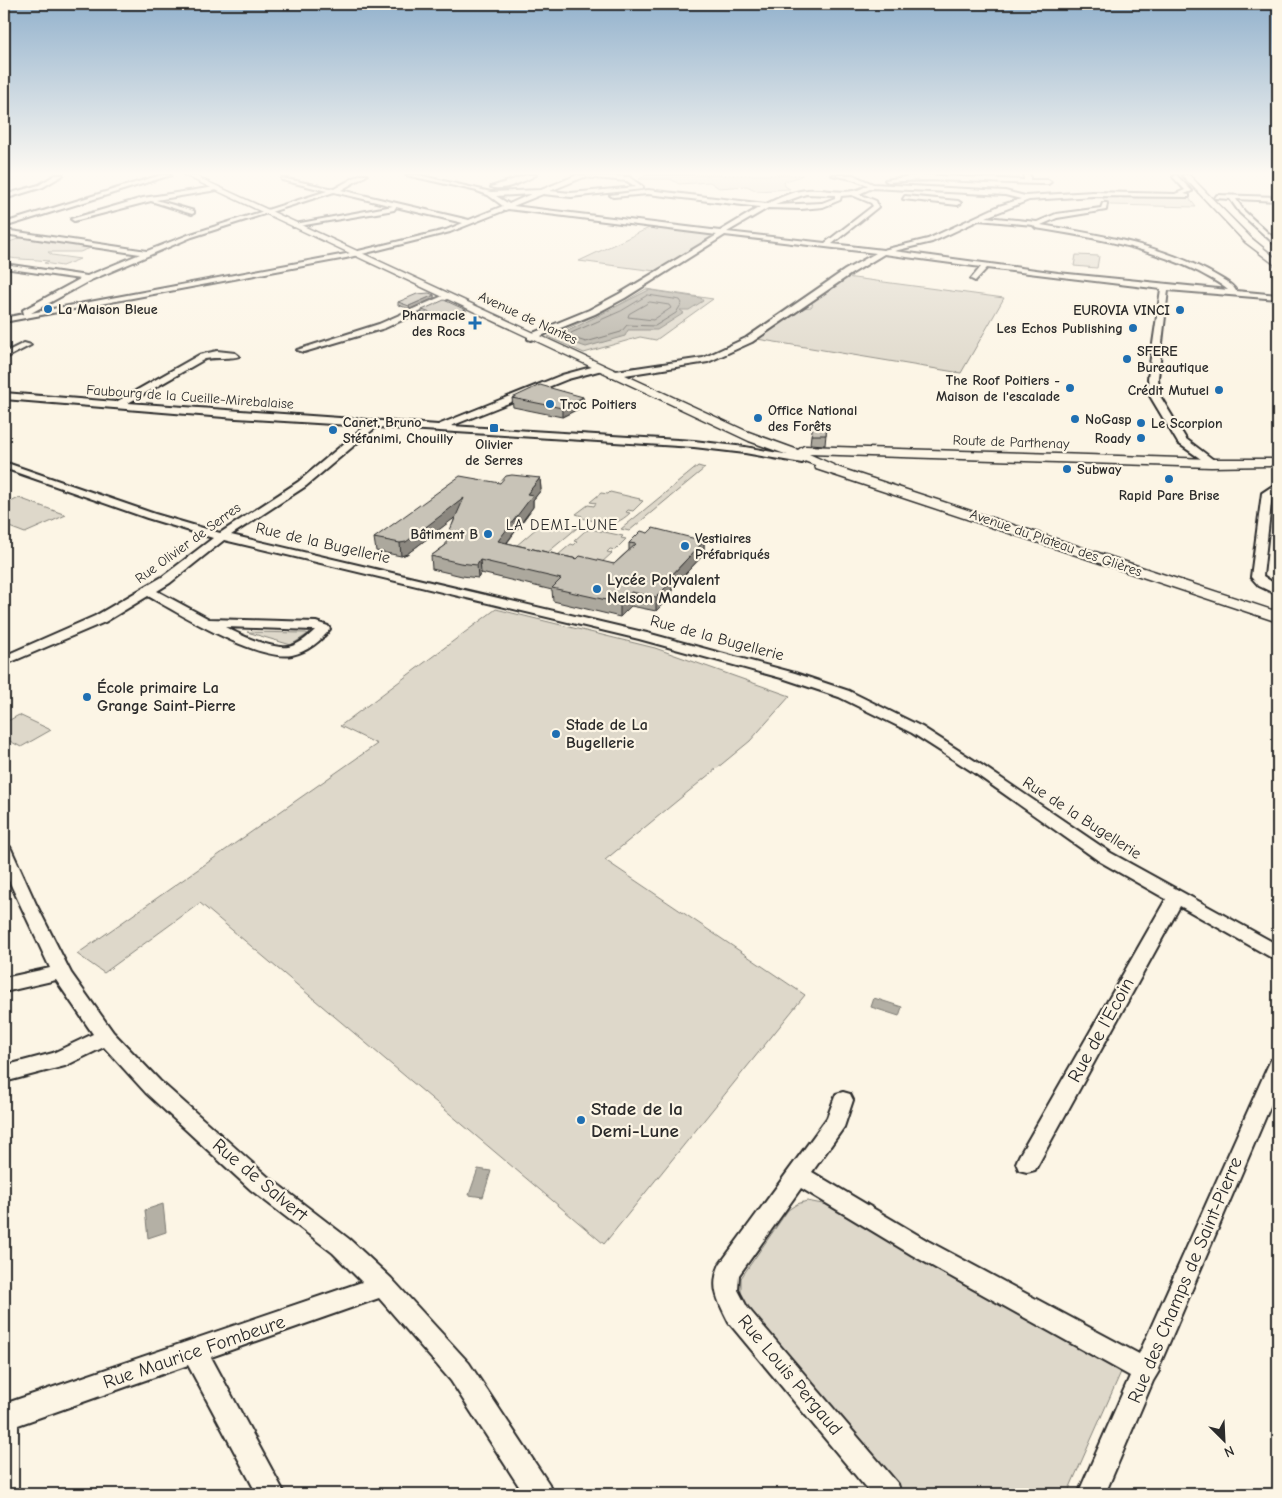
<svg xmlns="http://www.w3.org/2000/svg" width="1282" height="1498" font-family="'Comic Neue',sans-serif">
<rect width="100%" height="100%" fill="#fcf5e5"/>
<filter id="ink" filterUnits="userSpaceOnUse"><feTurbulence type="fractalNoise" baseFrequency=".02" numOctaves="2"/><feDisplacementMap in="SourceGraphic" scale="10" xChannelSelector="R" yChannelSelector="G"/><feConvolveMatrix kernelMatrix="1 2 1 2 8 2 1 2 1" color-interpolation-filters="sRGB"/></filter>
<g filter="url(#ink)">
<path fill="#ded8ca" stroke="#84827a" d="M647 175H803L784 182 785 186 790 189 757 191 747 186 719 188 710 182 679 184 670 179H639Z
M1101 195 1189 198 1196 207 1111 205 1107 204Z
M651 227 711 234 713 237 655 271 579 261Z
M26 236 96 246 80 252H48L52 255 80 259 62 266 44 263 49 261C33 259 19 260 4 257V244Z
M1076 255 1099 256 1097 268 1074 266Z
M846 277 1004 298 961 373 757 339 801 308 811 307 813 304 808 303Z
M646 289 713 299 656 340 640 337 584 353 548 337 619 305Z
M698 466 705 468 629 531 621 529Z
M610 492 640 499 639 500 643 501 633 511 628 510 626 512 630 513C612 530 603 522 581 518L582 516 576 514 588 505 594 506 596 503 590 502 601 493 608 494Z
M19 498 66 515 25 533 4 525V505Z
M546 520 577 528 547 553 516 546Z
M591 529 623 536 621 538 626 539 615 550 610 549 607 552 612 553 600 564 558 555 571 544 574 545 577 542 574 541 585 531Z
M496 609 655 648 790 696 750 741 605 860 805 995 604 1244 200 903 104 973 77 954 377 744 340 726Z
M247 632 306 633 308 634 291 645Z
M19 715 51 730 21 747 4 738V723Z
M807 1201 828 1205 1121 1372 1067 1494H904L747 1309 741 1293V1278L788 1210 797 1204Z"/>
<path fill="#b4b0a5" stroke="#7d7b74" d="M649 290 701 298 703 301 689 310H680L684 313 657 330H628L625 336 586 347 556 337Z
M874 998 902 1007 899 1016 871 1007Z
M478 1169 491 1171 483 1197 469 1195Z
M163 1204 166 1232 148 1238 145 1210Z"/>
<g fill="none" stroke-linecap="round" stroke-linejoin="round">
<path stroke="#62605c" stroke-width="1" d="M648 295 680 300 682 303 676 313 655 326 627 325 621 332 586 342 570 337 571 333 621 311Z
M650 302 669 305 671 308 653 320 628 317 629 314Z"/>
<defs>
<path id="minor" d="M55 175H63L43 187 4 199V195L39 185Z
M161 175H171L4 227V223Z
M359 175H367L341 190 469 220 503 206 488 195 477 191 406 175H418L491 192 541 190 577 175 629 177 643 187V189L571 197 543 194 513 206 720 231 760 207 648 194 613 197 610 195 648 190 766 204C779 198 793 191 807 190 828 188 849 198 868 185L852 179 832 175H853L873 184 1005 191 1025 196 1093 192 1175 194 1185 190 1173 177 1176 175 1192 191 1184 194 1189 195V197L1093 196 1029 200 986 217 1037 222 1056 214 1101 208 1103 203H1107L1106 210 1057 218 1041 225C1102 235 1168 246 1222 279 1227 282 1233 285 1236 291L1278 295V299L1168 290 1158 378 1160 396 1186 439 1215 461 1216 463 1215 465 1211 466 1178 443 1150 396 1148 378 1161 289 987 268 975 281 971 279 981 267 884 254 851 274 752 342 708 362 612 377 609 376V372L703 358 746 338 845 270 876 253 725 235 625 298 595 314 531 340 528 339V335L589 310 619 294 717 235 508 209 450 232 346 258 4 322V318L24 314 23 310 80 279 4 268V264L87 276 140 254 4 234V230L147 251 188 235 327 191 282 180V178L334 189ZM584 177 627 181 636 187 571 193 550 191ZM872 188 1005 195 1021 199 999 206 928 239 883 250 832 244 878 207 876 201 859 194ZM334 192 393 206 295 224 293 225V227L394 210 396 207 463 223 446 230 346 254 31 313 91 280 192 237ZM531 194 509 204 496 196ZM806 194 835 195V198L822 203 775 205ZM852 195 871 203 873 206 825 243 727 232 768 208 801 209 823 207 840 200 841 196ZM979 220 1033 225 1036 228C1092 237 1148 247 1199 272 1208 277 1220 283 1228 290L1058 273 894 251 932 242Z
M527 175H536C525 181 502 192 491 187Z
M919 175 1024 180V175H1030V180H1048L1051 182 1048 184C995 184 941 177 888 182L885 180Z
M215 187 217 190 156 200 194 211V213L192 214 151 201 74 221 71 219 143 198Z
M1217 195 1278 197V201L1236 199 1244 211 1278 242V247L1240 213 1230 199 1215 198Z
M905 196 958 201 961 203 958 205 903 199Z
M445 295 452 297 385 328 304 352 297 350 379 324Z
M24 343 31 345 4 359V353Z
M217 351 235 353 239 356C234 359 214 357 205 359L128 403 438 425 562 375 599 365 602 366V370L568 379 451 426 694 441 745 447 806 458 807 460 802 463 745 453 694 447 376 427 306 486 231 535 647 633 795 673 849 691 922 727 983 766 1111 853 1278 945V959L1272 958 1180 906 1035 1170 1027 1172 1019 1170 1016 1163 1019 1156 1166 899 1099 861 973 772 912 733 839 697 785 679 639 639 224 540 170 583 157 591 209 619 316 622 328 626 330 629C321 641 307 652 292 655 256 661 180 614 148 596L105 622 4 665V656L95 616 162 577 213 538 147 518 4 468V462L155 514 220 533 298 482 365 426 236 418 4 399V393L116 402 199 355ZM225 627 314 630H315C309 636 301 643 292 646 276 652 240 635 225 627Z
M1271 487H1278V493L1272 494 1263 576 1278 586V595L1259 586 1251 577 1262 493Z
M4 846 10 847 12 851 36 904 71 973 113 1032 160 1081 267 1176 349 1239 391 1278 469 1363 549 1484 552 1494H524L451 1381 379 1298 211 1357 285 1494H257L188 1365 18 1425V1494H4V1404L362 1282 333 1253 251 1190 146 1093 104 1047 65 1066 4 1082V1066L53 1053 93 1034 56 980 4 992V978L50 968 4 870Z
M1278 1058V1088L1158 1369 1159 1371 1153 1381 1105 1494H1078L1130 1376 912 1255 801 1188 739 1275 738 1290 747 1307 898 1484 901 1494H871L729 1323C719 1302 709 1288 720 1264L827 1118 836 1094 843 1092 850 1094 853 1100 844 1127 812 1172 928 1241 1139 1354 1268 1066 1271 1060Z"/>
<path id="major" d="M184 175H193L746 431 798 450 804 446 1211 459H1275L1276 462 1270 466 1211 467 809 454 840 468 1278 612V622L816 469 815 465 807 462 749 441Z
M1182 175H1189L1251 238 1278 260V267L1245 242Z"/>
</defs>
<use href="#minor" stroke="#2b2b2b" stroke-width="4"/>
<use href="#major" stroke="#2b2b2b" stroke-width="3"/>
<use href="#minor" fill="#fcf5e5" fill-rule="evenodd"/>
<use href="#major" fill="#fcf5e5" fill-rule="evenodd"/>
</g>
<path fill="#aca89d" stroke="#2b2b2b" d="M434 295V298L410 309 398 305V302Z
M422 310 466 313 443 319 422 313Z
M512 398 584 406 562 417 513 407Z
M827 423 825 445 810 444 811 435Z
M540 478 541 490 533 500V507L507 543 577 559 614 564 629 550V543L648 533 704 541V554L672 588V595L656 611 631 606 620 617 553 601 552 590 481 573 478 578 462 576 432 569 431 556 446 545 455 517 407 554 401 556 376 551 374 538 500 483Z"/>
<path fill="#8c8880" stroke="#2b2b2b" d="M434 295V298L410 309 409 306Z
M466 310V313L443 319 442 317Z
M583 397 584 406 562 417V408Z
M540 478 541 490 533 500V507L499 553 498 541 527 494Z
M464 498 465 510 407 554 401 556 400 543Z
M704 541V554L672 588V595L656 611V597L667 580Z
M480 560 481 573 478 578 477 565Z
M631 592V606L620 617V603Z"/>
<path fill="#c8c3b7" stroke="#2b2b2b" d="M429 293 434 295 409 306 398 302 417 294Z
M444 300 466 310 442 317 422 310Z
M540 385 583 397 562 408 512 398Z
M814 422 827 423 826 435H811Z
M512 475 540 478 527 494 533 495 498 541 577 559 580 556 614 564 636 544 629 543 641 531 648 533 653 528 704 541 667 580 672 581 656 597 631 592 620 603 552 588 561 579 480 560 477 565 460 563 431 556 446 545V539L464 498 406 542 400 543 374 538 460 476 500 483 506 476Z"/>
</g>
<linearGradient id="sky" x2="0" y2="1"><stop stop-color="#93b2cd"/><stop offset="0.45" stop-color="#fefaf3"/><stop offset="1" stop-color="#fefaf3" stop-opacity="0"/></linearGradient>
<rect width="1282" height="385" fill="url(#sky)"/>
<g fill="#1f6fb2" stroke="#fcf5e5" stroke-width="2">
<circle cx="48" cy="309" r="5"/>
<circle cx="1180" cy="310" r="5"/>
<path d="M472.5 315.5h5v5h5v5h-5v5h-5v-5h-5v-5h5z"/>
<circle cx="1133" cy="328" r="5"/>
<circle cx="1127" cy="359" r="5"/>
<circle cx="1070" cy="388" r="5"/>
<circle cx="1219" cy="390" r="5"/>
<circle cx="550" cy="404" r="5"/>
<circle cx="758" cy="418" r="5"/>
<circle cx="1075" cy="419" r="5"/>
<circle cx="1141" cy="423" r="5"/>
<rect x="489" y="423" width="10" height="10" rx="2.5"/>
<circle cx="333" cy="430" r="5"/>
<circle cx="1141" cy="438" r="5"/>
<circle cx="1067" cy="469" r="5"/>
<circle cx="1169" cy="479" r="5"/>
<circle cx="488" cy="534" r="5"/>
<circle cx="685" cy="546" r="5"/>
<circle cx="597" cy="589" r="5"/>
<circle cx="87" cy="697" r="5"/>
<circle cx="556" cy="734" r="5"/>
<circle cx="581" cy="1120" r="5"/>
</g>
<g text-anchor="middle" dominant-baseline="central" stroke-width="4.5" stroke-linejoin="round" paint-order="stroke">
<g font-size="14" font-weight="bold" fill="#2b2b2b" stroke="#fcf5e5" text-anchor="start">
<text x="58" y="309">La Maison Bleue</text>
<text x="1170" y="310" text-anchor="end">EUROVIA VINCI</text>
<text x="465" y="315" text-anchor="end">Pharmacie<tspan x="465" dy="16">des Rocs</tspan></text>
<text x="1123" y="328" text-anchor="end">Les Echos Publishing</text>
<text x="1137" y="351">SFERE<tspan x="1137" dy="16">Bureautique</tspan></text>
<text x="1060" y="380" text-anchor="end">The Roof Poitiers -<tspan x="1060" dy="16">Maison de l'escalade</tspan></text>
<text x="1209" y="390" text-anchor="end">Crédit Mutuel</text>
<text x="560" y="404">Troc Poitiers</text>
<text x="768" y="410">Office National<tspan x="768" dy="16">des Forêts</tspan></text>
<text x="1085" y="419">NoGasp</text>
<text x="343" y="422">Canet, Bruno<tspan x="343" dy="16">Stéfanimi, Chouilly</tspan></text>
<text x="1151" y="423">Le Scorpion</text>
<text x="1131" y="438" text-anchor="end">Roady</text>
<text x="494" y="444" text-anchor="middle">Olivier<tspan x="494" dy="16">de Serres</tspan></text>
<text x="1077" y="469">Subway</text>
<text x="1169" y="495" text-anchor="middle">Rapid Pare Brise</text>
<text x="478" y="534" text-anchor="end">Bâtiment B</text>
<text x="695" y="538">Vestiaires<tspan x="695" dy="16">Préfabriqués</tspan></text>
</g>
<g font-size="14" fill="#2b2b2b" stroke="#fcf5e5">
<text transform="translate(528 318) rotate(25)">Avenue de Nantes</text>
<text transform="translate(190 397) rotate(4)">Faubourg de la Cueille-Mirebalaise</text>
<text transform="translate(1011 442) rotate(2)">Route de Parthenay</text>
<text transform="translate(188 543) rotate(-36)">Rue Olivier de Serres</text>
<text transform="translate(1056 543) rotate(19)">Avenue du Plateau des Glières</text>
</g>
<g font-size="15" letter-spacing="1" fill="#2b2b2b" stroke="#fcf5e5">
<text x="562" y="525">LA DEMI-LUNE</text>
</g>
<g font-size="16" fill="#2b2b2b" stroke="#fcf5e5">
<text transform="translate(323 543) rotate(13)">Rue de la Bugellerie</text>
<text transform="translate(717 638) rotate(15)">Rue de la Bugellerie</text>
<text transform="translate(1082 818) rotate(33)">Rue de la Bugellerie</text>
</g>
<g font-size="16" font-weight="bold" fill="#2b2b2b" stroke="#fcf5e5" text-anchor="start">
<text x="607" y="580">Lycée Polyvalent<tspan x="607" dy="18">Nelson Mandela</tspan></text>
<text x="97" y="688">École primaire La<tspan x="97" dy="18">Grange Saint-Pierre</tspan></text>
<text x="566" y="725">Stade de La<tspan x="566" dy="18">Bugellerie</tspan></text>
</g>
<g font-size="19" fill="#2b2b2b" stroke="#fcf5e5">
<text transform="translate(1101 1030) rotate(-61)">Rue de l'Ecoin</text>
<text transform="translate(260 1180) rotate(40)">Rue de Salvert</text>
<text transform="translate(1185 1280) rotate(-67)">Rue des Champs de Saint-Pierre</text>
<text transform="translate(194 1352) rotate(-19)">Rue Maurice Fombeure</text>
<text transform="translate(790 1375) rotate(50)">Rue Louis Pergaud</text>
</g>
<g font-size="19" font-weight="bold" fill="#2b2b2b" stroke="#fcf5e5" text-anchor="start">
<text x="591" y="1109">Stade de la<tspan x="591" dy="22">Demi-Lune</tspan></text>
</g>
</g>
<rect width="1282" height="1498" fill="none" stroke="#fcf5e5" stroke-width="20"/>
<rect x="10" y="10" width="1262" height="1478" fill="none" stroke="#2b2b2b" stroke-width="2" filter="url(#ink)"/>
<g transform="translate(1224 1440) rotate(156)" stroke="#fcf5e5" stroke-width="4" paint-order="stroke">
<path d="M0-4L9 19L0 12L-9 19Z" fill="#2b2b2b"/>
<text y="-8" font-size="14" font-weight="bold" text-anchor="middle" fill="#2b2b2b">N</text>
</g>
</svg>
